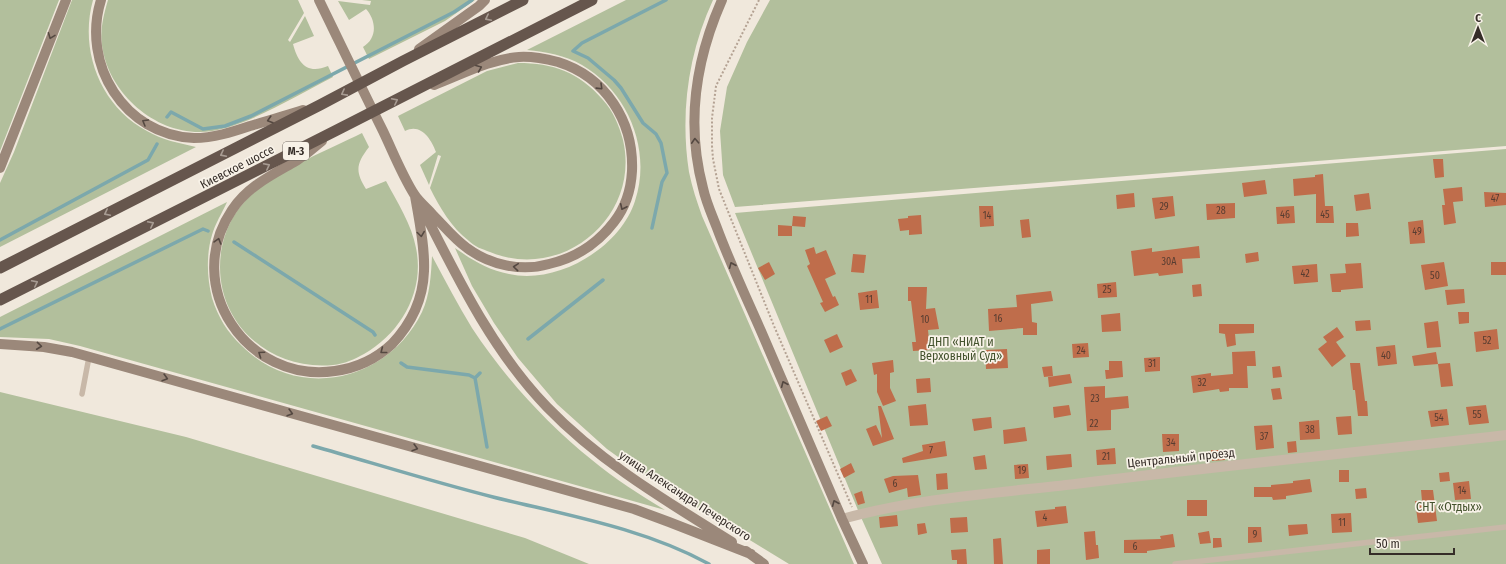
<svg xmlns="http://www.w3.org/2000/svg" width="1506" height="564" font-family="'Fira Sans Condensed',sans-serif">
<rect width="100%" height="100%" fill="#f0e8dc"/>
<path fill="#b2bf9c" d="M0 0H59L0 151Z
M72 0H93C79 50 100 106 147 131 162 140 179 143 196 147L0 247V183L14 152Z
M108 0H298L304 13 288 40 290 42 305 16 314 36 293 44C298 63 307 75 328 66L333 77C297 95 252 124 212 131 162 139 112 98 103 51 99 33 103 17 108 0Z
M362 0H475L445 21 369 59 363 47C378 38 376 20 366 9L349 20 338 1 370 5 371 1Z
M626 0H713C688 54 680 114 689 172 692 187 697 202 702 216L854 564H789L642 474 607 449 557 404 518 358 494 323 472 286 455 248C472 260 488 270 509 274 557 285 620 248 635 201 652 150 628 92 582 65 565 55 546 52 527 50Z
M770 0H1506V146L735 207 723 175 720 131 727 87 747 42Z
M518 63C553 63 579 72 603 100 613 111 619 125 623 140 641 217 562 282 490 252 482 249 475 247 469 241 451 227 440 208 430 188L441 156 438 155 429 185 420 165 436 152C431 139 421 123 405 131L398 116 487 71Z
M362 133 369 147C356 164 355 171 366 189L386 181C397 202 412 225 416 248 425 291 401 333 364 354 355 359 344 364 333 365 274 371 220 328 220 267 220 237 233 209 257 190 286 166 328 150 362 133Z
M1506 149V564H882L860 515 735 213Z
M227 202C222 213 215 224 212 235 206 255 207 278 212 298 218 317 227 332 242 346 298 402 388 382 422 312 430 295 431 275 432 256 445 280 458 305 472 328 505 378 546 423 592 460 615 479 640 495 665 510L80 346 49 339 0 337V317Z
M0 392 186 437 525 538 589 564H0Z"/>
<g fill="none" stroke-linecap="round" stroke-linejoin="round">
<path stroke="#7ca8ac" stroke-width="3.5" d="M167 117 171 112 203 129 225 126 251 116 454 12 472 0
M652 228 662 182 667 173 661 143 656 134 643 123 621 88 614 80 588 58 573 51 582 43 666 0
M0 240 148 160 157 144
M234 242 373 332 375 335
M0 329 203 229 208 231
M528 339 603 280
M401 363 407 367 469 375 475 378 487 447
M475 378 480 373
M313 446C373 463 433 482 493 497 566 515 643 528 709 564"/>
</g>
<path fill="#bf6d4b" d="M1433 159H1443L1444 177 1435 178Z
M1323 174 1325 206H1333L1334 223H1316V194L1294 196 1293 179 1315 177V175Z
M1265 180 1267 194 1244 197 1242 183Z
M1462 187 1463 201 1453 202 1456 223 1444 225 1442 205H1445L1443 189Z
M1484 192 1506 193V205L1485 207Z
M1134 193 1135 207 1117 209 1116 195Z
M1369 193 1371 209 1356 211 1354 195Z
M1173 196 1175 216 1155 219 1152 198Z
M1235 203V218L1207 220 1206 204Z
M979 206H993L994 226 980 227Z
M1294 206 1295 223 1277 224 1276 207Z
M921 215 922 234 909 235V230L900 231 898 219 908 218V216Z
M793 216 806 217 805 227 792 226Z
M1029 219 1031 237 1022 238 1020 220Z
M1423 220 1425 243 1410 244 1408 222Z
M1346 223H1358L1359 236 1346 237Z
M778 225 792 226V236H778Z
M1199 246 1200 258 1182 259 1183 273 1159 276 1158 273 1134 276 1131 251 1152 248V252Z
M814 247 816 254 826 250 836 274 825 279 833 297 835 296 839 305 825 312 820 303 823 302 807 266 810 264 805 250Z
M1258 252 1259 261 1246 263 1245 254Z
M853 254 866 255 864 273 851 272Z
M769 262 775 274 765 280 758 268Z
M1444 262 1448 286 1425 290 1421 265Z
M1491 262H1506V275H1491Z
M1361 263 1363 288 1341 290V292H1332L1330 274 1346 273 1345 264Z
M1317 264 1318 282 1294 284 1292 266Z
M1116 282 1117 297 1098 298 1097 284Z
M1201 284 1202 296 1193 297 1192 285Z
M908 287H927L926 309 935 308 939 329 928 330 930 350 913 351 912 342H916L911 301H908Z
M1464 289 1465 303 1447 305 1445 290Z
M877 290 879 308 860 310 858 293Z
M1051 291 1053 301 1031 304 1032 322 1037 323V335H1023V328L989 331 988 309 1017 307 1016 295Z
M1458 312H1469V323L1459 324Z
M1120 313 1121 331 1102 332 1101 315Z
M1370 320 1371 330 1356 331 1355 321Z
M1438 321 1441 347 1427 348 1424 323Z
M1219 324H1254V333L1235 334 1236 345 1227 347 1225 334 1219 333Z
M1337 327 1344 337 1336 342 1346 356 1332 367 1318 349 1327 342 1323 337Z
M1497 329 1499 349 1476 352 1474 332Z
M837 334 843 347 830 353 824 340Z
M1088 343 1089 357 1073 358 1072 344Z
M1395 345 1397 364 1378 366 1376 347Z
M1007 349 1008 368 986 369 985 350Z
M1255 351 1256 366H1247L1248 388H1229V391L1220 392 1219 389 1193 393 1191 376 1211 373V376L1233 374 1232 352Z
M1436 352 1438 364 1414 366 1412 356Z
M1160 357V371L1145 372 1144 358Z
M893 360 894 372 890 373V388L896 401 883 406 877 392V374L874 375 872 363Z
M1109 361H1122L1123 377 1106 379 1105 370H1109Z
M1350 363H1360L1365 401H1367L1368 416H1358L1355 390H1353Z
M1450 363 1453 386 1441 387 1438 364Z
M1052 366 1053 376 1044 377 1042 367Z
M1280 366 1282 377 1273 378 1272 367Z
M851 369 857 381 846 386 841 373Z
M1070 374 1072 383 1049 387 1048 377Z
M930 378 931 392 917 393 916 379Z
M1105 386V398L1128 396 1129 408 1111 410V430L1087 431 1084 387Z
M1280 388 1282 399 1273 400 1271 389Z
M926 404 928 425 910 426 908 406Z
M1069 405 1071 415 1054 418 1053 407Z
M1486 405 1489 423 1469 425 1466 407Z
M878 406H881L894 439 873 446 866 429 876 425 882 438Z
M1447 409 1449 425 1431 427 1428 411Z
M827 416 832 426 821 431 816 421Z
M1351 416 1352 434 1338 435 1336 417Z
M991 417 992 428 974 431 972 419Z
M1319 420 1320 439 1300 440 1299 422Z
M1272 425 1274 448 1256 450 1254 426Z
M1025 427 1027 441 1004 444 1003 430Z
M1162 434H1179V451L1163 452Z
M945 441 947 456 903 463 902 458 923 451 922 445Z
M1296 441 1297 452 1288 453 1287 442Z
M1115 448 1116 464 1097 465 1096 450Z
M1211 450H1225V460L1212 461Z
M1071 454 1072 467 1047 470 1046 456Z
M985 455 987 469 975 470 973 457Z
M851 463 855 472 844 478 840 469Z
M1028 464 1029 478 1015 479 1014 465Z
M1339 470H1349V482H1339Z
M1449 472 1450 481 1440 482 1439 473Z
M947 473 948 489 937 490 936 474Z
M918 475 921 495 908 497 907 488 889 493 884 479 893 476Z
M1310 479 1312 492 1286 496V499L1273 500 1272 497H1254V487H1271V485L1293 483V481Z
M1469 481 1471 499 1455 500 1453 483Z
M1366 488 1367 498 1356 499 1355 489Z
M1421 490H1433L1437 521 1418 523 1415 501H1422Z
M862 491 865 503 858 505 854 494Z
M1187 500H1207V516H1187Z
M1066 506 1068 523 1037 527 1035 511 1055 509V507Z
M1351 513 1352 532 1332 533 1331 514Z
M897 515 898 526 880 528 879 517Z
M967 517 968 532 951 533 950 518Z
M925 523 927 533 918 535 917 524Z
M1307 524 1308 534 1289 536 1288 525Z
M1248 527H1261L1262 542 1248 543Z
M1095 531 1096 545H1098L1099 558 1086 560 1084 532Z
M1209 531 1211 543 1200 544 1198 533Z
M1173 534 1175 547 1147 551V553H1124V540L1161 539 1160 536Z
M1001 538 1003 564H994L993 539Z
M1213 538H1221L1222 547 1213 548Z
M966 549 967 564H957V560H952L951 550Z
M1050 549V564H1037V550Z"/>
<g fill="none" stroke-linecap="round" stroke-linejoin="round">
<path stroke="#b4a293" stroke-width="2" stroke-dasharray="2 2" stroke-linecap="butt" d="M759 0 716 86 712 118V146L713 159 719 189 774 326 852 507"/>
<path stroke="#c8b8a8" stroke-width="5.5" d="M82 394 89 357
M1175 564 1506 527"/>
<path stroke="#c8b8a8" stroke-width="10" d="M842 519C917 498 998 493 1075 484 1218 466 1362 452 1506 435"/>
<path stroke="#9b887a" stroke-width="10" d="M101 0C81 64 124 135 194 138 214 138 232 132 250 126 268 121 286 115 303 110
M319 0C340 43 361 87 383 131 393 152 402 175 414 194 419 202 427 208 433 215 444 226 454 239 467 248 490 265 521 272 549 264 575 258 598 243 614 222 625 208 631 189 632 171 634 122 606 77 558 62 546 59 533 56 519 57 490 59 461 75 434 85
M722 0C696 59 686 124 703 188 706 202 712 215 717 228 730 263 746 297 761 331 788 394 815 456 842 519L863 564
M419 49 479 6 485 0
M322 141C314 148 305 155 296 161 272 175 248 186 232 210 181 286 247 384 335 371 357 368 376 359 392 344 411 324 423 299 424 271 425 246 419 220 415 196
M0 168 66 0
M421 206C457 277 492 350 547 407 601 463 668 502 732 542
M0 344 44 347 72 352 634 509 669 522 751 554
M746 551 764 564"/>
<path stroke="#66564d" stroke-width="11" d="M0 268 320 105 403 61 523 0
M0 300 335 131 592 0"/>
</g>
<defs><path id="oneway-chevron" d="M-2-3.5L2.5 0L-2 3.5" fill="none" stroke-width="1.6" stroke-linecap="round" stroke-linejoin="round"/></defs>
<g stroke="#a89c93">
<use href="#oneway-chevron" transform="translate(488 18) rotate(153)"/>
<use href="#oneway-chevron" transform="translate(344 93) rotate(152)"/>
<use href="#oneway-chevron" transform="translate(395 101) rotate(-27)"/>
<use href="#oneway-chevron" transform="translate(223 154) rotate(153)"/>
<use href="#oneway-chevron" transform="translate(267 166) rotate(-27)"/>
<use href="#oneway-chevron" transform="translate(107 213) rotate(153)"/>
<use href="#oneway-chevron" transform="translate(151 224) rotate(-27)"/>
<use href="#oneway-chevron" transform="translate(35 283) rotate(-27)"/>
</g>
<g stroke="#544841">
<use href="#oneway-chevron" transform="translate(51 36) rotate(111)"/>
<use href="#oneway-chevron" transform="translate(479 68) rotate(-22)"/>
<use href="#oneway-chevron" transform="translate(600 87) rotate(44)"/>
<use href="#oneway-chevron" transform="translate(270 120) rotate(163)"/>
<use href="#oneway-chevron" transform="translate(145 122) rotate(-150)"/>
<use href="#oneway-chevron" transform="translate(695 141) rotate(-93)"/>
<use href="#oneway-chevron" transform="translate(623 207) rotate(115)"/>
<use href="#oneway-chevron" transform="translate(421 234) rotate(82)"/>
<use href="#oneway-chevron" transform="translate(218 241) rotate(-74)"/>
<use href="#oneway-chevron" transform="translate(732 265) rotate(-113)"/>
<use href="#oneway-chevron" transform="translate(516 267) rotate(-175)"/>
<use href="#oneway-chevron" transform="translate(39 346) rotate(6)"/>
<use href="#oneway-chevron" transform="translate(383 351) rotate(142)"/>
<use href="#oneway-chevron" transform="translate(261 354) rotate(-145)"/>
<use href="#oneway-chevron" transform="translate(165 378) rotate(16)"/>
<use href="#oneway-chevron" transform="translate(784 384) rotate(-113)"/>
<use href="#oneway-chevron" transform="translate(290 413) rotate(16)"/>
<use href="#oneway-chevron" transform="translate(415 448) rotate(16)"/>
<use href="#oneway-chevron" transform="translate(835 503) rotate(-113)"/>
</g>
<g text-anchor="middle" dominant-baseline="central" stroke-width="3.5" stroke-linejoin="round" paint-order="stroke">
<g font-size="10" fill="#583d31">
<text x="1495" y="199">47</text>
<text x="1164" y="207">29</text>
<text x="1221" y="211">28</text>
<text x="1285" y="215">46</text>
<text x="1325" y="215">45</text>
<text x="987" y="216">14</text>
<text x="1417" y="232">49</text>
<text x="1169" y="262">30А</text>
<text x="1305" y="274">42</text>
<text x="1435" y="276">50</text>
<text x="1107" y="290">25</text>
<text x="869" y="300">11</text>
<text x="998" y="319">16</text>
<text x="925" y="320">10</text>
<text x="1487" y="341">52</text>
<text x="1081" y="351">24</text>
<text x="1386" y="356">40</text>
<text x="1152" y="364">31</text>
<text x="1202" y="383">32</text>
<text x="1095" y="399">23</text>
<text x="1477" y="415">55</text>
<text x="1439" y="418">54</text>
<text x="1094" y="424">22</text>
<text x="1310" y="430">38</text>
<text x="1264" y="437">37</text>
<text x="1171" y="443">34</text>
<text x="931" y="451">7</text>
<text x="1106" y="457">21</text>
<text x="1022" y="471">19</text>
<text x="895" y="484">6</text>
<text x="1462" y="491">14</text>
<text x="1045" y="518">4</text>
<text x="1342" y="523">11</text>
<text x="1255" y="535">9</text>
<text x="1135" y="547">6</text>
</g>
<rect fill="#f8f2e8" stroke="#706862" stroke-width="1" x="283" y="142" width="26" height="18" rx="3"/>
<g font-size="11" font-weight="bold" fill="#352d28">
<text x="296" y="151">М-3</text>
</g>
<g font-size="12" fill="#352d28" stroke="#f8f2e8">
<text transform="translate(237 167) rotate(-27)">Киевское шоссе</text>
<text transform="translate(1181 458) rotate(-6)">Центральный проезд</text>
<text transform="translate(685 496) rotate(33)">улица Александра Печерского</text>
</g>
<g font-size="12" fill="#43522d" stroke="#f8f2e8">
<text x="961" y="342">ДНП «НИАТ и<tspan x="961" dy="14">Верховный Суд»</tspan></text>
<text x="1449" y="507">СНТ «Отдых»</text>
</g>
</g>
<g transform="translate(1478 28)" stroke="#f8f2e8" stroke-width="3" paint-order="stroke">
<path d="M0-3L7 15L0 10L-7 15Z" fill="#352d28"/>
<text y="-6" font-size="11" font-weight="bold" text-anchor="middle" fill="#352d28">С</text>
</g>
<path d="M1370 548v6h84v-6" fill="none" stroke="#352d28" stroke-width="2"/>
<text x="1376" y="548" font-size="12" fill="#352d28" stroke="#f8f2e8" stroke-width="3" paint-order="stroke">50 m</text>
</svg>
